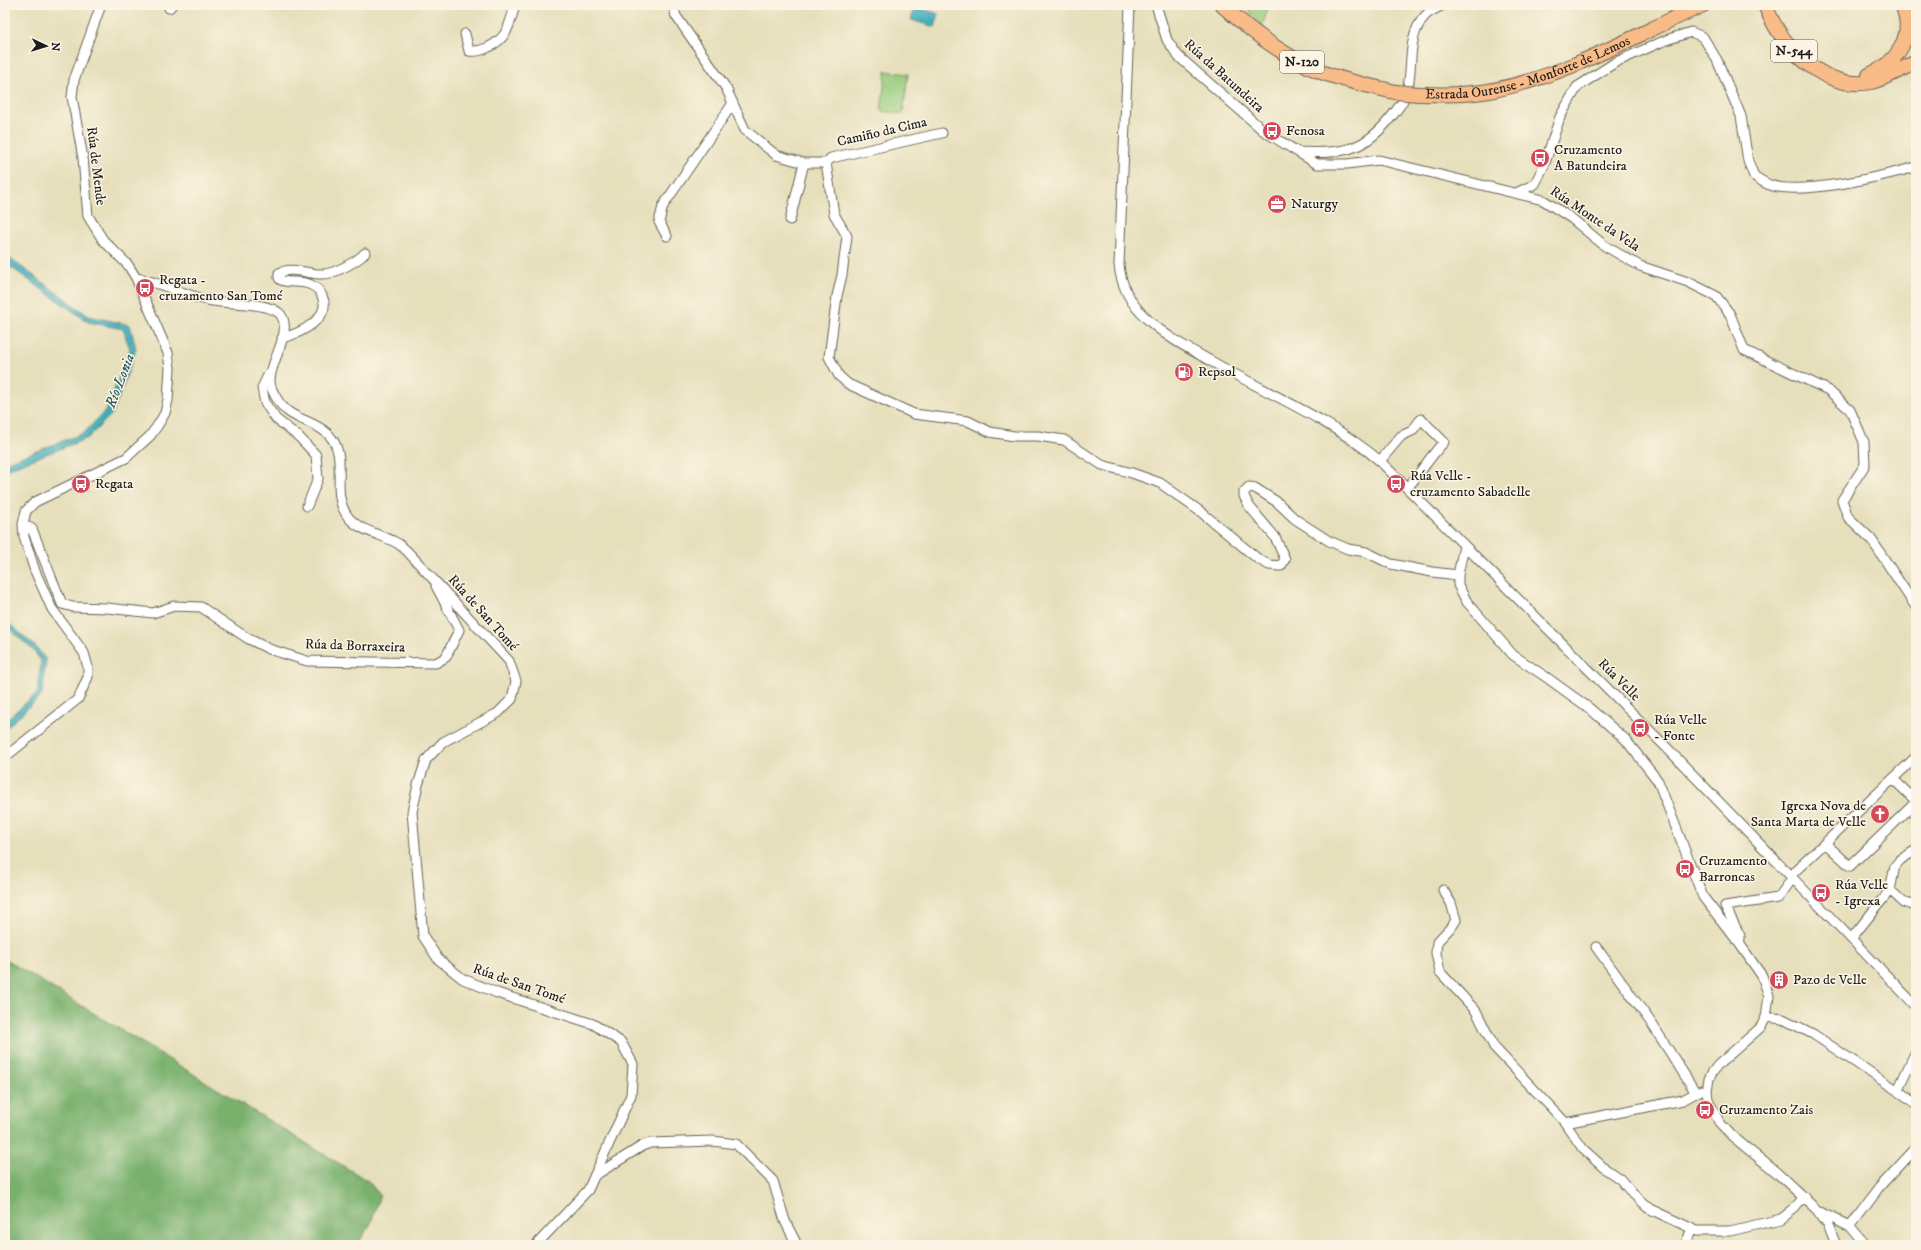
<svg xmlns="http://www.w3.org/2000/svg" width="1921" height="1250" font-family="'IM FELL DW Pica',serif">
<rect width="100%" height="100%" fill="#fcf5e5"/>
<filter id="ink" filterUnits="userSpaceOnUse"><feTurbulence type="fractalNoise" baseFrequency=".025" numOctaves="2"/><feDisplacementMap in="SourceGraphic" scale="8" xChannelSelector="R" yChannelSelector="G"/><feConvolveMatrix kernelMatrix="1 2 1 2 8 2 1 2 1" color-interpolation-filters="sRGB"/></filter>
<filter id="wash" filterUnits="userSpaceOnUse"><feTurbulence type="fractalNoise" baseFrequency=".012" numOctaves="4" result="noise"/><feDisplacementMap in="SourceGraphic" scale="16" xChannelSelector="R" yChannelSelector="G"/><feGaussianBlur stdDeviation="0.9" result="paint"/><feColorMatrix in="noise" values="0 0 0 0 0 0 0 0 0 0 0 0 0 0 0 0 0 1.4 0 .05"/><feComposite in="paint" operator="in"/></filter>
<g filter="url(#wash)">
<rect width="100%" height="100%" fill="#e6dfbb"/>
<path fill="#96cc7d" stroke="#59744c" d="M1245 5H1269L1262 27Z
M886 71 908 74 903 114 881 111Z"/>
<path fill="#78b06c" stroke="#4a6644" d="M5 959 368 1181 380 1195 371 1223 357 1245H5Z"/>
<path fill="#3dadba" stroke="#2c646b" d="M915 7 939 14 935 27 911 20Z
M5 255 89 316 130 325 136 349 113 413 88 438 5 470V463L84 433 107 409 130 349 123 329 88 322 5 263Z
M5 620 36 647 46 660 42 695 5 729V721L37 693 41 661 34 651 5 625Z"/>
</g>
<g filter="url(#ink)">
<g fill="none" stroke-linecap="round" stroke-linejoin="round">
<defs>
<path id="minor" d="M673 5 676 16 726 88 745 130 776 155 804 163H826
M1130 5 1119 265C1121 284 1128 299 1141 313 1161 334 1187 348 1211 361 1268 394 1330 419 1380 461L1667 748 1916 1006
M1156 5 1167 40 1178 56 1264 131 1317 164H1347L1379 160 1543 200 1571 218 1605 246 1640 266 1688 282 1716 296 1730 314 1744 350 1828 390 1850 410 1864 442 1865 465 1842 500 1848 517 1871 539 1916 607
M169 8 172 5
M465 34 469 51C476 52 480 51 487 48 508 38 509 26 515 5
M1298 152C1341 154 1364 152 1392 116 1400 106 1406 98 1408 87 1413 63 1407 35 1425 16 1429 11 1438 8 1443 5
M826 163 834 214 847 236 842 275 837 296 829 357 839 376 848 384 914 414 968 421 990 432 1014 436H1038L1064 440 1102 465 1132 473 1160 483 1201 512 1258 559 1269 565 1281 566 1285 559 1275 537 1249 506 1244 496V492L1249 487 1255 488 1277 502 1295 519 1329 541 1348 549 1366 552 1391 564 1432 572 1458 575
M826 163 831 158 942 133
M1518 192 1535 184 1545 163 1560 117 1577 87 1616 62 1666 40 1691 32 1703 37 1717 60 1741 116 1748 161 1754 176C1759 179 1764 183 1770 185 1801 196 1883 176 1916 167
M790 220 804 163
M667 236 659 222 663 206 733 103
M136 278C165 283 190 299 220 302 234 303 272 303 281 315 293 333 269 362 270 382 270 387 274 394 277 399 290 421 311 418 328 434 350 455 330 489 346 514 357 531 379 533 395 542 400 544 403 548 407 551L509 661 516 681 512 699 498 713 443 742 426 760 418 785 412 812 423 936 438 959 463 979 497 993 593 1024 621 1042 633 1064 631 1095 588 1190 536 1245
M282 338C299 334 333 318 322 296 320 291 316 287 311 285 302 280 290 284 281 280L279 278V273C292 266 307 274 321 274 333 275 358 261 365 253
M269 373 262 388 265 403 276 419 299 437 316 455 318 479 307 506
M1380 461 1401 436 1412 431 1421 419 1444 442C1430 456 1421 473 1407 488
M23 524 32 529 62 604 73 607 107 608 153 613 174 606 201 607 247 638 269 649 307 661 436 663 446 657 459 630 436 586
M1464 546 1458 575V585L1467 602 1513 655 1546 677 1589 708 1625 739 1658 781 1703 897 1739 943 1762 976 1769 996 1766 1017 1761 1027 1718 1065 1712 1073 1709 1079 1707 1090 1708 1099 1719 1122 1732 1136 1776 1172 1817 1210 1828 1225 1836 1245
M5 757 78 699 88 677V667L84 653 52 609 35 571 24 537 23 524 26 511 35 502 126 458 150 436 158 425 165 413 168 400 170 368 168 353 136 278 128 265 103 240 88 216 83 158 72 97 74 80 101 5
M1893 779 1916 801
M1825 843 1850 866 1916 802
M1791 875 1916 757
M1443 890 1451 903 1456 920 1453 925 1437 942 1436 953 1440 972 1476 1011 1494 1047 1563 1120 1583 1149 1604 1168 1620 1179 1632 1193 1650 1209 1697 1231H1730L1781 1219 1794 1209 1804 1197
M1890 890 1903 902 1916 906
M1851 939 1890 890 1895 866 1900 860 1916 850
M1740 940V936L1725 906 1778 898 1793 878
M1596 947 1652 1024 1696 1093
M1766 1017 1783 1019 1813 1034 1913 1101 1916 1105
M1898 1090 1916 1051
M1565 1123 1683 1100 1701 1090
M594 1176 642 1146 650 1143 713 1141 736 1144 773 1181 785 1221 797 1245
M1818 1211 1850 1227 1865 1245
M1850 1227 1879 1188 1916 1148
M1685 1245 1692 1229"/>
<g id="highway">
<path d="M1222 5C1252 32 1284 57 1321 72 1345 81 1370 86 1395 92"/>
<path d="M1765 5C1781 46 1823 91 1871 82 1887 78 1901 69 1916 62"/>
<path d="M1869 75C1897 64 1916 35 1902 5"/>
<path id="s1" d="M1419 94C1443 95 1466 95 1489 91 1565 77 1633 36 1703 5"/>
</g>
</defs>
<use href="#minor" stroke="#636054" stroke-width="11"/>
<use href="#highway" stroke="#636054" stroke-width="16"/>
<use href="#minor" stroke="#fff" stroke-width="9"/>
<use href="#highway" stroke="#f9bc89" stroke-width="14"/>
<defs>
<path id="highway-bridge" d="M1395 92 1419 94"/>
</defs>
<use href="#highway-bridge" stroke="#636054" stroke-width="16" stroke-linecap="butt"/>
<use href="#highway-bridge" stroke="#f9bc89" stroke-width="14"/>
</g>
</g>
<defs>
<symbol id="bus-disc" viewBox="-11 -11 22 22"><circle r="9.5" fill="#d1495b" stroke="#fcf5e5"/><path d="M-5-6H5V4H4V6H2V4H-2V6H-4V4H-5ZM-3.5-4V0h7V-4ZM-3.5 1.2v1.5H-2V1.2ZM2 1.2v1.5H3.5V1.2Z" fill="#fff"/></symbol>
<symbol id="office-disc" viewBox="-11 -11 22 22"><circle r="9.5" fill="#d1495b" stroke="#fcf5e5"/><path d="M-6-3h4V-5.5h4V-3h4V5H-6ZM-1-4.5V-3h2v-1.5ZM-6 0V1H6V0Z" fill="#fff"/></symbol>
<symbol id="fuel-disc" viewBox="-11 -11 22 22"><circle r="9.5" fill="#d1495b" stroke="#fcf5e5"/><path d="M-5.5-6h7V0h2V4h1.3V-2.5L3-4.5l.8-.8L6-3V5H2.5V1h-1V6h-7ZM-4.2-4.7v3.2H.2V-4.7Z" fill="#fff"/></symbol>
<symbol id="church-disc" viewBox="-11 -11 22 22"><circle r="9.5" fill="#d1495b" stroke="#fcf5e5"/><path d="M-1.2-6h2.4v3.5h3.3v2.4h-3.3V6h-2.4V-.1h-3.3v-2.4h3.3Z" fill="#fff"/></symbol>
<symbol id="building-disc" viewBox="-11 -11 22 22"><circle r="9.5" fill="#d1495b" stroke="#fcf5e5"/><path d="M-4-6H4V6H1V3H-1V6H-4ZM-2.5-4.3h1.7v1.8h-1.7ZM.8-4.3h1.7v1.8H.8ZM-2.5-1h1.7V.8h-1.7ZM.8-1h1.7V.8H.8Z" fill="#fff"/></symbol>
</defs>
<g fill-rule="evenodd">
<use href="#bus-disc" x="1261" y="120" width="22" height="22"/>
<use href="#bus-disc" x="1529" y="147" width="22" height="22"/>
<use href="#office-disc" x="1266" y="193" width="22" height="22"/>
<use href="#bus-disc" x="134" y="277" width="22" height="22"/>
<use href="#fuel-disc" x="1173" y="361" width="22" height="22"/>
<use href="#bus-disc" x="70" y="473" width="22" height="22"/>
<use href="#bus-disc" x="1385" y="473" width="22" height="22"/>
<use href="#bus-disc" x="1629" y="717" width="22" height="22"/>
<use href="#church-disc" x="1869" y="803" width="22" height="22"/>
<use href="#bus-disc" x="1674" y="858" width="22" height="22"/>
<use href="#bus-disc" x="1810" y="882" width="22" height="22"/>
<use href="#building-disc" x="1768" y="969" width="22" height="22"/>
<use href="#bus-disc" x="1694" y="1099" width="22" height="22"/>
</g>
<g text-anchor="middle" dominant-baseline="central" stroke-width="3" stroke-linejoin="round" paint-order="stroke">
<g fill="#fcf5e5" stroke="#5f5d58" stroke-width="1">
<rect x="1771" y="40" width="46" height="22" rx="3"/>
<rect x="1280" y="51" width="44" height="22" rx="3"/>
</g>
<g font-size="13" font-weight="bold" fill="#1c1c1c">
<text x="1794" y="51">N-544</text>
<text x="1302" y="62">N-120</text>
</g>
<g font-size="14" fill="#1c1c1c" stroke="#fcf5e5">
<text stroke="none"><textPath href="#s1" startOffset="113">Estrada Ourense - Monforte de Lemos</textPath></text>
<text transform="translate(1224 76) rotate(42)">Rúa da Batundeira</text>
<text transform="translate(882 132) rotate(-13)">Camiño da Cima</text>
<text transform="translate(96 166) rotate(83)">Rúa de Mende</text>
<text transform="translate(1595 219) rotate(34)">Rúa Monte da Vela</text>
<text transform="translate(483 613) rotate(48)">Rúa de San Tomé</text>
<text transform="translate(355 646) rotate(2)">Rúa da Borraxeira</text>
<text transform="translate(1619 680) rotate(45)">Rúa Velle</text>
<text transform="translate(519 984) rotate(19)">Rúa de San Tomé</text>
</g>
<g font-size="14" fill="#1c1c1c" stroke="#fcf5e5" text-anchor="start">
<text x="1286" y="131">Fenosa</text>
<text x="1554" y="150">Cruzamento<tspan x="1554" dy="16">A Batundeira</tspan></text>
<text x="1291" y="204">Naturgy</text>
<text x="159" y="280">Regata -<tspan x="159" dy="16">cruzamento San Tomé</tspan></text>
<text x="1198" y="372">Repsol</text>
<text x="1410" y="476">Rúa Velle -<tspan x="1410" dy="16">cruzamento Sabadelle</tspan></text>
<text x="95" y="484">Regata</text>
<text x="1654" y="720">Rúa Velle<tspan x="1654" dy="16">- Fonte</tspan></text>
<text x="1866" y="806" text-anchor="end">Igrexa Nova de<tspan x="1866" dy="16">Santa Marta de Velle</tspan></text>
<text x="1699" y="861">Cruzamento<tspan x="1699" dy="16">Barroncas</tspan></text>
<text x="1835" y="885">Rúa Velle<tspan x="1835" dy="16">- Igrexa</tspan></text>
<text x="1793" y="980">Pazo de Velle</text>
<text x="1719" y="1110">Cruzamento Zais</text>
</g>
<g font-size="15" font-style="italic" fill="#2b5d63" stroke="#fcf5e5">
<text transform="translate(120 381) rotate(-69)">Río Lonia</text>
</g>
</g>
<rect width="1921" height="1250" fill="none" stroke="#fcf5e5" stroke-width="20"/>
<g transform="translate(46 46) rotate(94)" stroke="#fcf5e5" stroke-width="3" paint-order="stroke">
<path d="M0-3L7 15L0 10L-7 15Z" fill="#1c1c1c"/>
<text y="-6" font-size="11" font-weight="bold" text-anchor="middle" fill="#1c1c1c">N</text>
</g>
</svg>
